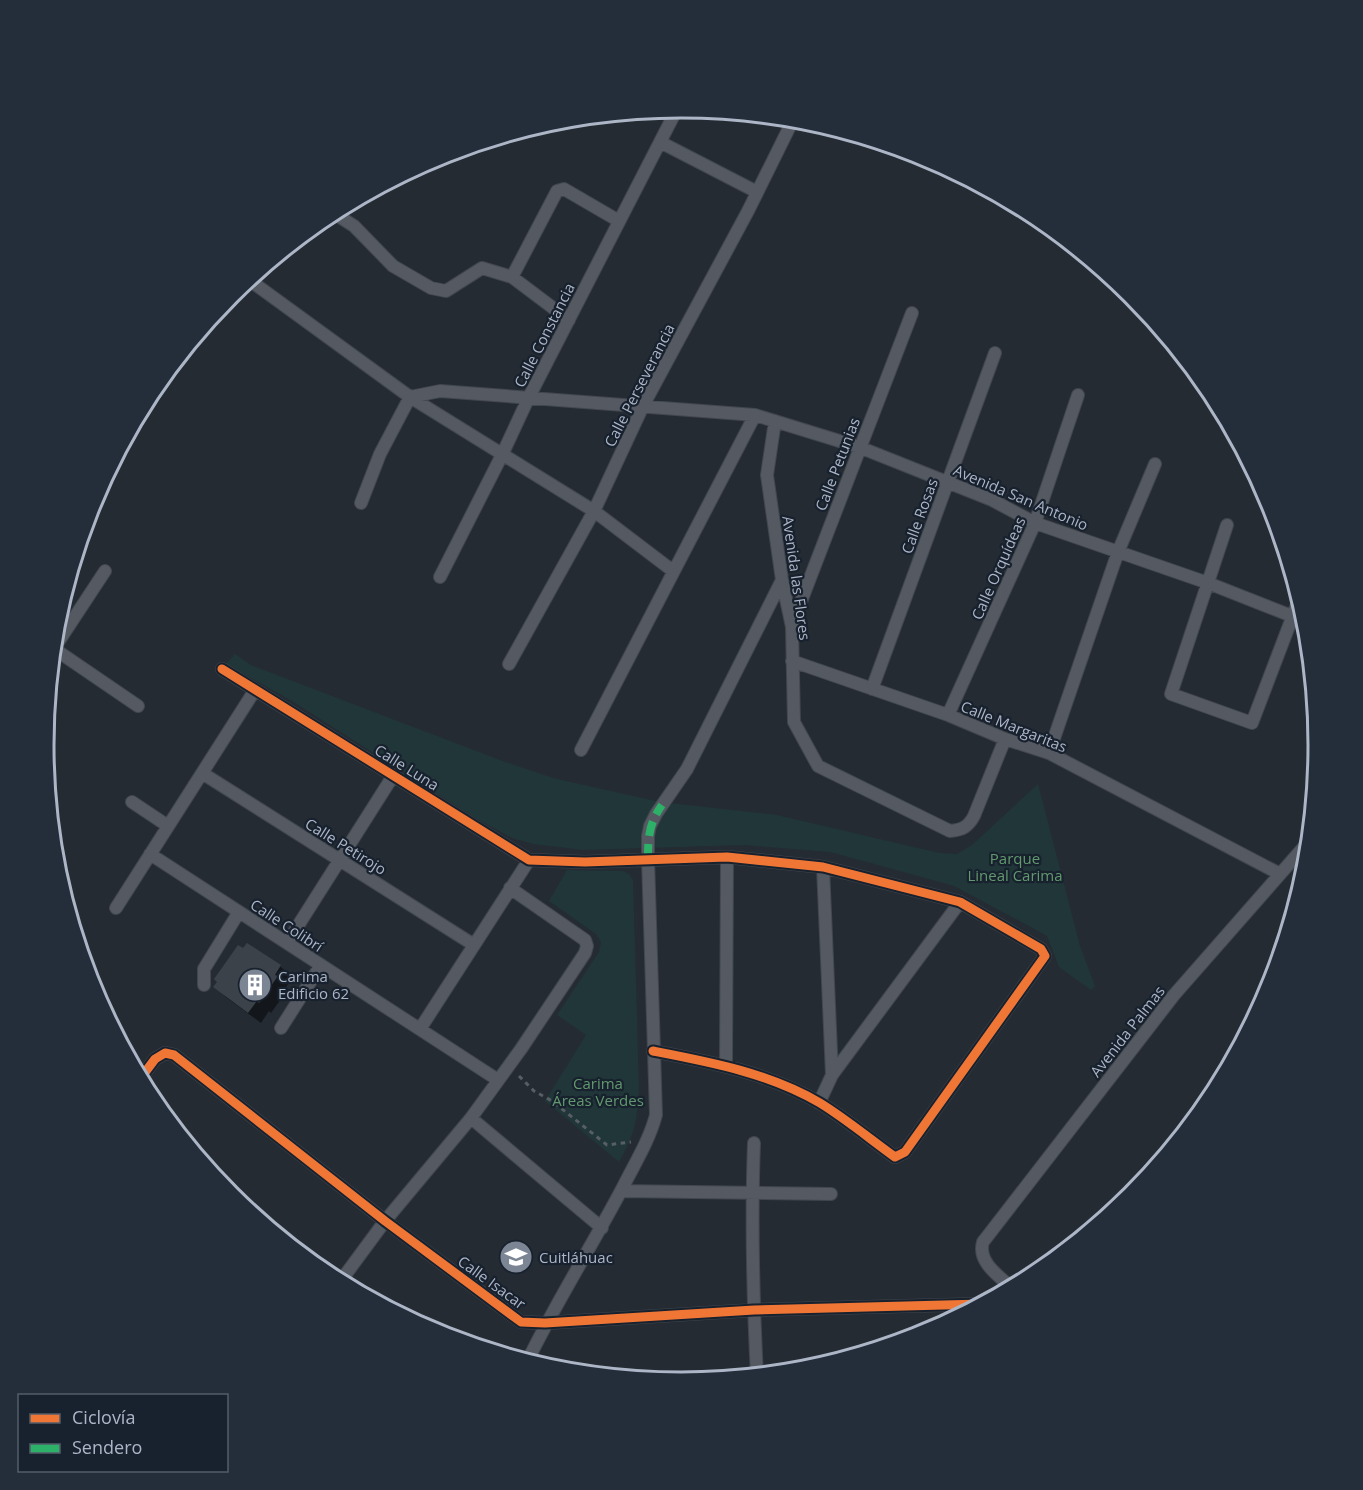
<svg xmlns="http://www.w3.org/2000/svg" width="1363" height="1490" font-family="'Open Sans',sans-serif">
<rect width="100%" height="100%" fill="#242b33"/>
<path fill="#213639" d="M235 654 251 665 500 760 553 778 660 802 777 815 939 853 957 854 972 845 1038 784 1080 946 1095 986 1091 990 1059 967 1047 936 1029 926 954 886 867 862 830 852 744 845 583 850 533 844 512 838 472 816 292 701 226 664Z
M567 870 623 871 629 874 633 880 639 1089C637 1121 635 1134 619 1162L545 1101 586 1035 557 1015 599 952 601 942 596 934 549 901Z"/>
<path fill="#0007" d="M247 945 280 966 292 978 286 987 288 989 271 1013 269 1011 261 1023 227 998 215 987Z"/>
<path fill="#3c424a" d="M247 943 281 965 275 975 278 976 259 1003 257 1001 248 1013 213 987 217 982 214 979 238 945 243 948Z"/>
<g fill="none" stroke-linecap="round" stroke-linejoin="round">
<defs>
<path id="minor" d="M660 142 757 192
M332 212 354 226 393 266 431 288 446 291 482 268 512 277 569 320
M512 277 557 191 564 189 619 221
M248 279 410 397 594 511 673 571
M176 360V361
M410 397 440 391 755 415 859 447 992 500 1035 523 1208 583 1307 622
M775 421 767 475 782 580 792 627 794 722 818 766 950 831C962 830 968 827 974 816L1005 739
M361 503 380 454 410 397
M1227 525 1171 694 1252 723 1300 597
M440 577 502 455 528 399 678 107
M792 625 912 313
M53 648 138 706
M53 650 105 571
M792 661 948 715 1005 739 1049 753 1280 874
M509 664 594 511 643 406 748 211 794 118
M222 669 529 860 585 862 727 857 823 867 960 902 1041 949 1045 956 905 1152 895 1157C870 1139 846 1119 820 1103 769 1073 710 1062 653 1051
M872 689 995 353
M948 715 1035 523 1078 395
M581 750 755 415
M1049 753 1118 552 1155 464
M202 773 474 945
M132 802 168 826
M150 854 498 1080
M116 908 255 690
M287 943 393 776
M204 985V969L239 912
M281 1028 321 965
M420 1029 529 860
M726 1066 727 857
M832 1075 960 902
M140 1079 155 1059 165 1053 174 1055 385 1221 521 1322 545 1323 754 1310 982 1304
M819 1103 832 1075 823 867
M471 1118 602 1228
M754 1143C751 1221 753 1298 757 1376
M621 1191 831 1194
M340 1282 385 1221 471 1118 521 1049 585 953 587 946 585 940 510 888
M1012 1288C999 1276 977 1262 983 1242L1174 995 1310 840
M527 1362C556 1302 592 1246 623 1187 635 1163 649 1141 656 1115L648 859V836L650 826 656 814 687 769 782 580"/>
</defs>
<use href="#minor" stroke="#42474e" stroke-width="14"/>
<path stroke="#575e66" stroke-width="3" stroke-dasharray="4.5 4.5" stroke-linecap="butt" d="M519 1076 534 1091 552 1101 607 1145 631 1142"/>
<use href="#minor" stroke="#545962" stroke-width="12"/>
<path stroke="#2db169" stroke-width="8" stroke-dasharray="15 8" stroke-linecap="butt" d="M648 859C648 837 649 823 662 805"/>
<defs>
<path id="cycleway" d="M222 669 529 860 585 862 727 857 823 867 960 902 1041 949 1045 956 905 1152 895 1157C870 1139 846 1119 820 1103 769 1073 710 1062 653 1051
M140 1079 155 1059 165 1053 174 1055 385 1221 521 1322 545 1323 754 1310 982 1304"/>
</defs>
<use href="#cycleway" stroke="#18212e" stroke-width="13"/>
<use href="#cycleway" stroke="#f07635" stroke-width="9"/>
</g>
<defs>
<symbol id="building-disc" viewBox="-11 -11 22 22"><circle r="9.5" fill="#7c8593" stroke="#18212e"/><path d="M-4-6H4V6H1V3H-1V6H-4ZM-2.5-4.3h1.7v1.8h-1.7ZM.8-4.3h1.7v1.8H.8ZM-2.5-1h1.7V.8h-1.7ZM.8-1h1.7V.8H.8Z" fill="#fff"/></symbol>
<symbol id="school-disc" viewBox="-11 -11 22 22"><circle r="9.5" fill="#7c8593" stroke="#18212e"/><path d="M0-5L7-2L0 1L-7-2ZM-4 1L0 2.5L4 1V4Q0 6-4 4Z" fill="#fff"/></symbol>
</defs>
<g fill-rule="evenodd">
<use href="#building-disc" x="236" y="966" width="38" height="38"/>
<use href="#school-disc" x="497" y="1238" width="38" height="38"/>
</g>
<g text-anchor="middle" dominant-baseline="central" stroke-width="4.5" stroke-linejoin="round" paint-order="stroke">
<g font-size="15" fill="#acb6c7" stroke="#18212e">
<text transform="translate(544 335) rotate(-63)">Calle Constancia</text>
<text transform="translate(639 385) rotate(-63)">Calle Perseverancia</text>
<text transform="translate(837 464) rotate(-69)">Calle Petunias</text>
<text transform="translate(1021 497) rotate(23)">Avenida San Antonio</text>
<text transform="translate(919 516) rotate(-70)">Calle Rosas</text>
<text transform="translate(998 568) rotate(-66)">Calle Orquídeas</text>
<text transform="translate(797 578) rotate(82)">Avenida las Flores</text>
<text transform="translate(1014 726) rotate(22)">Calle Margaritas</text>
<text transform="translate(407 767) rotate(32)">Calle Luna</text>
<text transform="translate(346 846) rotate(32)">Calle Petirojo</text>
<text transform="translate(287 925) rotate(33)">Calle Colibrí</text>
<text transform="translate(1127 1031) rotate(-52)">Avenida Palmas</text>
<text transform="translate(492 1282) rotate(36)">Calle Isacar</text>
</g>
<g font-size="15" fill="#62996e" stroke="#18212e">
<text x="1015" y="858">Parque<tspan x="1015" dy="17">Lineal Carima</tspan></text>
<text x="598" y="1083">Carima<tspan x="598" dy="17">Áreas Verdes</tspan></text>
</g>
<g font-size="15" fill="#acb6c7" stroke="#18212e" text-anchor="start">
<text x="278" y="976">Carima<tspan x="278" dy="17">Edificio 62</tspan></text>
<text x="539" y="1257">Cuitláhuac</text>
</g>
</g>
<path d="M0 0H1363V1490H0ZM54 745a627 627 0 1 1 1254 0a627 627 0 1 1-1254 0Z" fill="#242d3a" fill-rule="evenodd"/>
<path fill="none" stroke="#acb6c7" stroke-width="3" d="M54 745a627 627 0 1 1 1254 0a627 627 0 1 1-1254 0Z"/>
<rect x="18" y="1394" width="210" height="78" fill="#18212e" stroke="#535d6b" stroke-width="1.5"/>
<rect x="30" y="1414" width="30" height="9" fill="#f07635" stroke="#535d6b" stroke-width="1.5"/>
<text x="72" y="1424" font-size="18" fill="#acb6c7">Ciclovía</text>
<rect x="30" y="1444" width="30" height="9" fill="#2db169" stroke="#535d6b" stroke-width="1.5"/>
<text x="72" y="1454" font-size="18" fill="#acb6c7">Sendero</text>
</svg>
